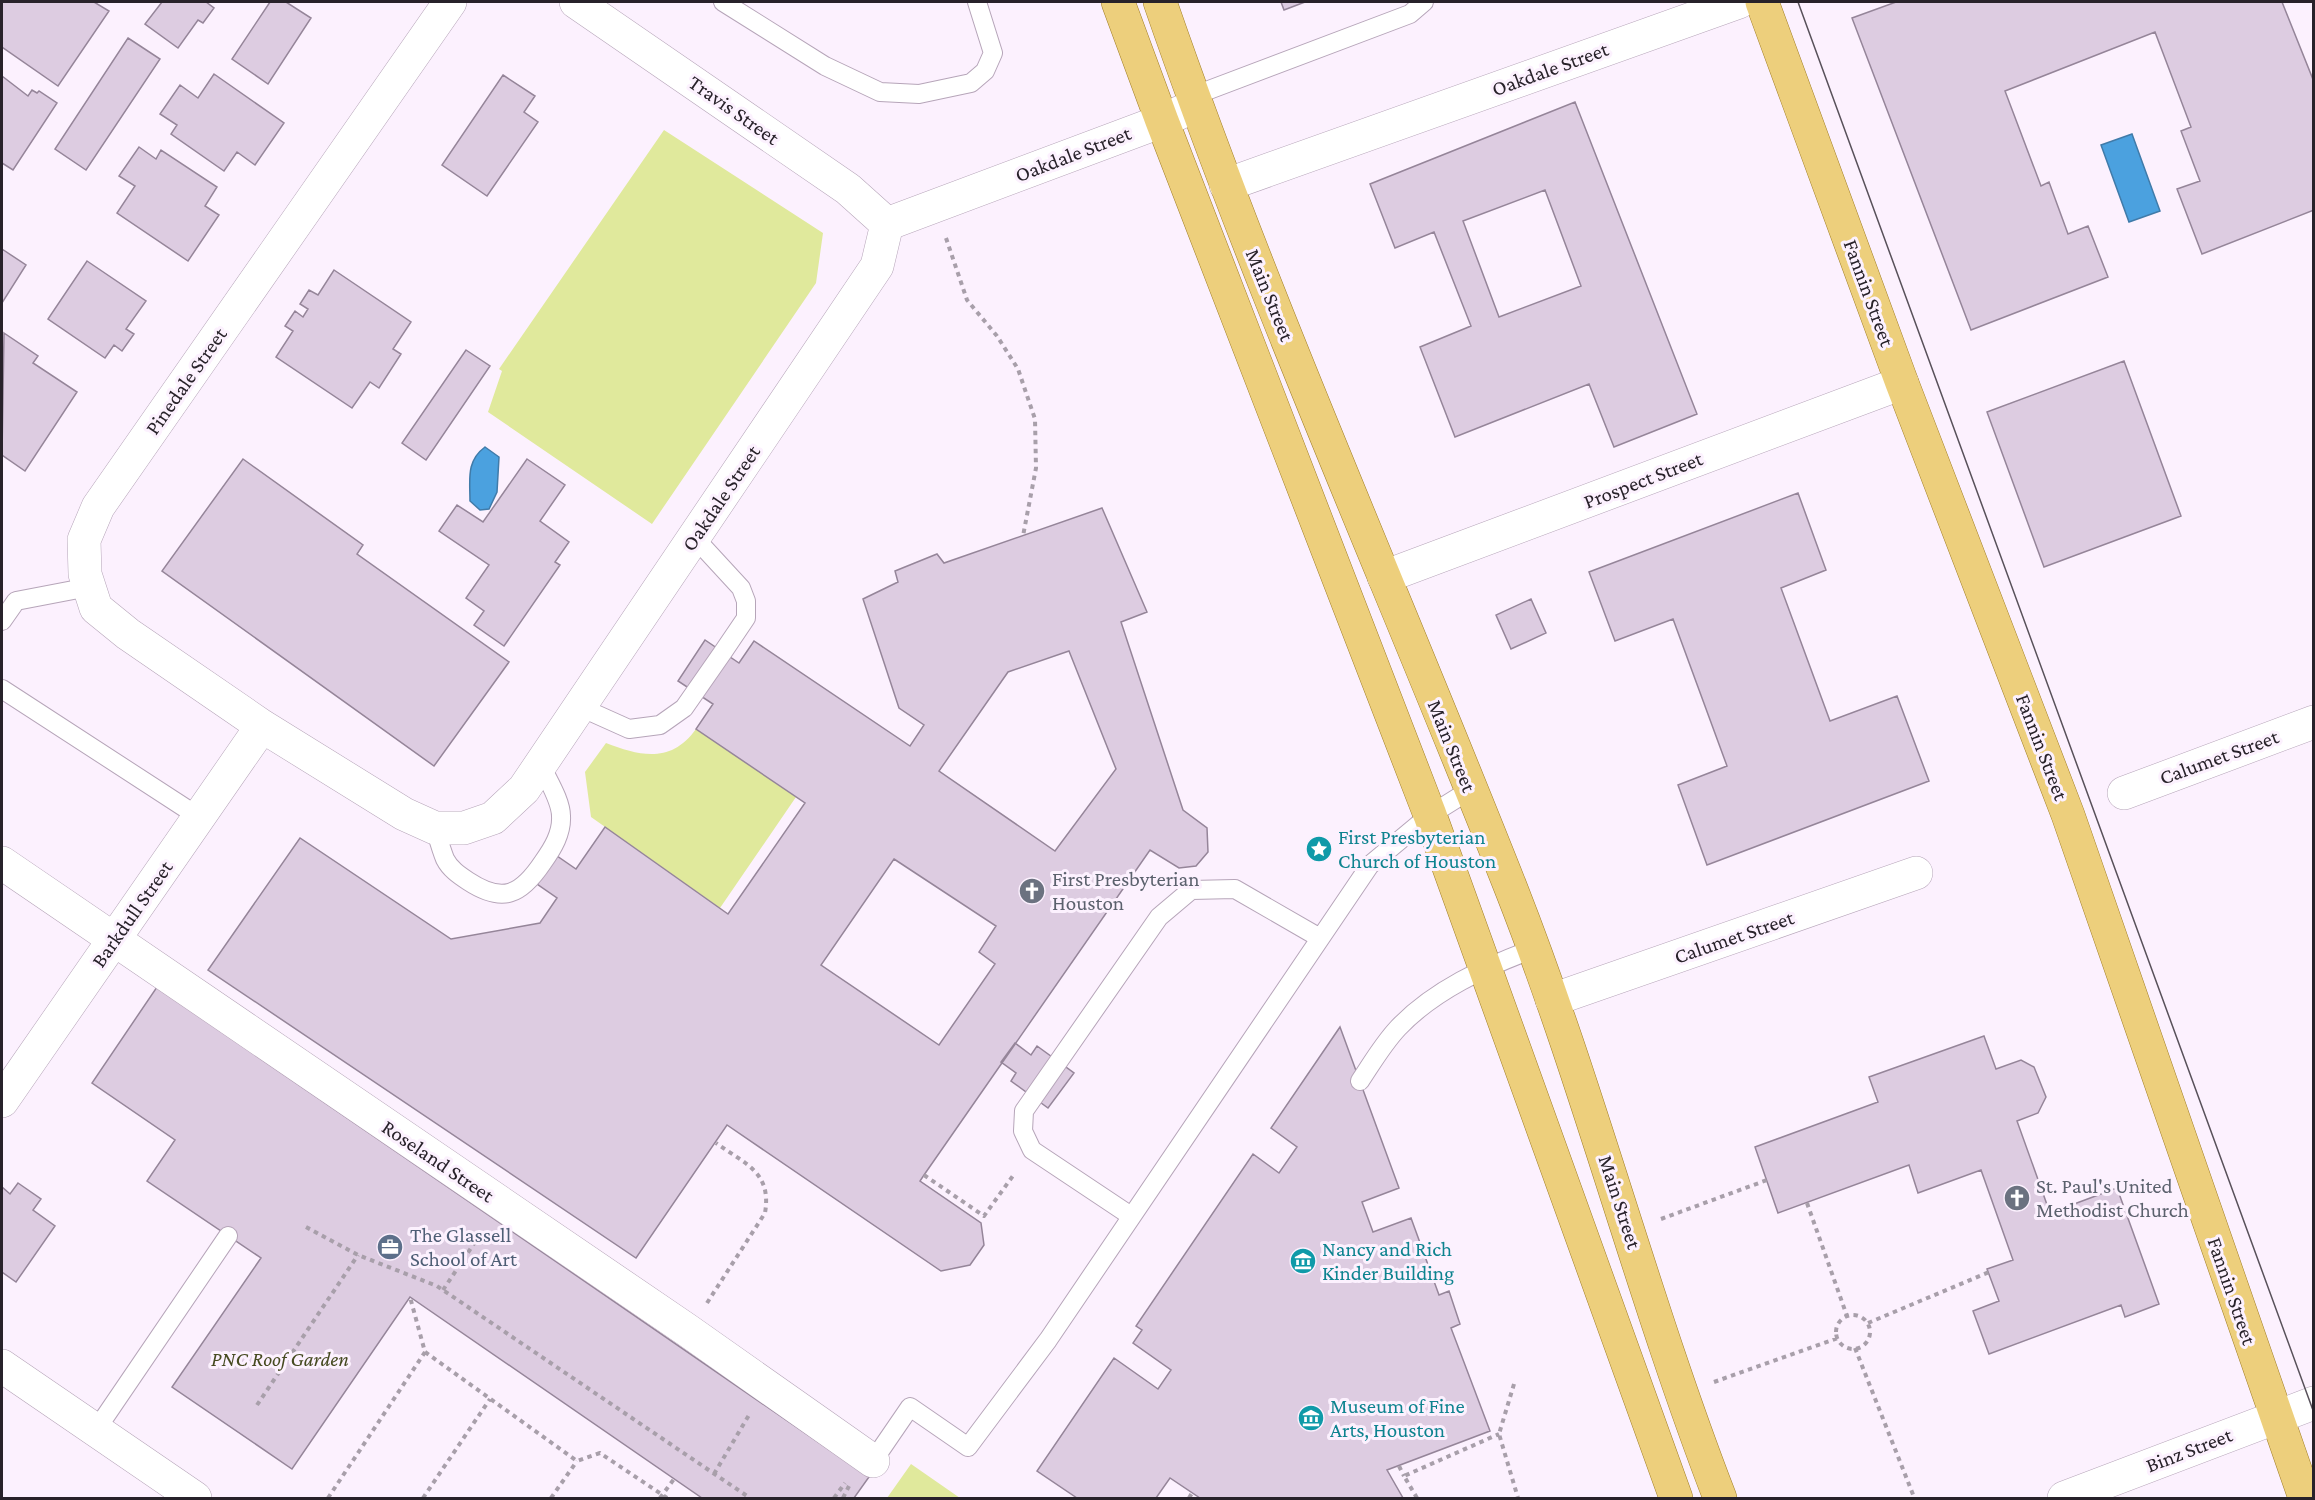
<svg xmlns="http://www.w3.org/2000/svg" width="2315" height="1500" font-family="'Crimson Pro',serif">
<rect width="100%" height="100%" fill="#fcf1fe"/>
<path fill="#e0e99c" d="M664 130 823 233 816 283 652 524 488 412 502 371 499 369Z
M696 729 796 797 720 908 591 817 585 772 606 743C640 756 671 764 696 729Z
M911 1464 960 1498H887Z"/>
<path fill="#4ba1df" stroke="#407ba9" stroke-width="1.5" d="M2132 134 2160 211 2129 222 2101 145Z
M485 447 499 457 497 492 489 509 480 510 470 501C470 479 466 461 485 447Z"/>
<path fill="#ddcce1" stroke="#958599" stroke-width="1.5" fill-rule="evenodd" d="M2 2H94L109 11 58 86 2 47Z
M162 2H206L214 8 203 23 198 20 178 48 145 24Z
M270 2H286L311 18 268 84 232 59Z
M1281 2H1305L1284 10Z
M1896 2H2282L2314 82V210L2202 254 2177 189 2200 181 2181 131 2191 127 2155 32 2005 91 2041 186 2049 182 2068 234 2088 226 2108 277 1971 330 1852 18Z
M128 38 160 59 86 170 55 149Z
M214 74 284 123 255 165 237 152 224 171 171 134 177 125 160 114 180 85 198 98Z
M503 75 535 96 524 112 538 122 487 196 442 165Z
M2 76 28 96 32 90 37 93 39 91 57 103 13 170 2 163Z
M1575 102 1697 414 1614 447 1589 384 1455 437 1420 347 1471 326 1434 232 1395 248 1370 184ZM1545 190 1581 286 1499 317 1463 221Z
M139 147 156 159 161 150 217 187 205 206 219 215 188 261 117 213 135 186 119 176Z
M2 249 26 265 2 303Z
M87 261 146 301 126 329 134 334 122 351 114 345 105 358 48 319Z
M334 270 411 322 393 349 401 354 379 388 370 382 352 408 276 357 293 331 285 326 295 311 303 317 308 309 300 304 309 290 318 295Z
M4 333 38 356 33 363 77 392 25 471 2 455Z
M466 350 490 366 426 460 402 443Z
M2124 361 2181 516 2044 567 1987 412Z
M243 459 363 545 357 554 509 662 434 766 162 571Z
M527 459 565 485 540 521 569 542 555 562 560 565 504 646 474 625 484 611 466 598 489 565 439 531 457 505 483 522Z
M1798 493 1826 570 1781 588 1830 721 1897 696 1929 781 1707 865 1678 785 1727 766 1673 619 1615 641 1589 572Z
M1102 508 1147 612 1121 622 1183 810 1207 828 1208 852 1196 866 1179 868 1150 850 924 1175 920 1181 981 1223 984 1245 970 1265 941 1271 727 1125 636 1258 208 970 300 838 451 939 540 923 557 898 537 884 557 856 576 869 605 827 728 914 805 803 696 729 713 704 678 681 705 640 739 663 754 641 910 746 924 725 899 708 863 599 898 582 895 571 937 554 944 563ZM1069 651 1116 769 1055 851 939 771 1008 672ZM894 859 996 926 979 952 995 964 939 1045 821 965Z
M1531 599 1546 633 1511 649 1496 615Z
M157 987 869 1477 854 1498H702L410 1297 292 1469 172 1387 261 1258 147 1181 175 1140 92 1083Z
M1340 1027 1399 1188 1362 1202 1373 1232 1411 1218 1439 1295 1449 1291 1460 1324 1451 1328 1490 1431 1387 1470 1403 1498H1200L1170 1478 1156 1498H1077L1037 1471 1114 1358 1158 1389 1171 1370 1133 1343 1142 1330 1136 1326 1253 1154 1279 1173 1297 1147 1271 1128Z
M1984 1036 1996 1069 2021 1060 2034 1067 2046 1097 2038 1113 2017 1121 2050 1213 2117 1188 2159 1304 2125 1317 2121 1305 1989 1354 1973 1311 1999 1301 1987 1269 2013 1260 1981 1170 1918 1193 1909 1165 1778 1213 1755 1147 1878 1102 1869 1077Z
M1015 1043 1031 1055 1037 1046 1074 1073 1048 1108 1011 1081 1016 1073 1001 1062Z
M18 1183 41 1199 33 1210 55 1226 16 1282 2 1272V1187L10 1194Z"/>
<g fill="none" stroke-linecap="round" stroke-linejoin="round">
<defs>
<path id="lane" d="M723 2 825 66 880 92 919 94 971 83 985 71 993 53 977 2
M1193 96 1410 14 1424 2
M2 621 16 601 89 587
M2 689 199 817
M580 707 629 729 660 725 684 708 723 652 746 618V601L741 588 694 537
M435 828C438 838 441 849 445 859 450 869 459 875 468 881 503 904 521 895 543 862 553 848 562 833 561 816 561 800 547 779 541 765
M1360 1081C1372 1063 1383 1044 1398 1028 1434 990 1485 967 1533 949
M1131 1216 1032 1150 1023 1131 1024 1111 1159 917 1191 890 1235 889 1320 938
M96 1430 228 1236
M873 1461 910 1407 968 1447 1048 1340 1370 865 1430 815 1470 790"/>
<path id="street" d="M450 2 98 507 84 540 85 574 96 608 128 634 262 726 404 814 435 828H464L493 818 524 789 877 266 887 224
M576 2 848 189 887 224
M1226 185 1739 2
M887 224 1162 121 1196 105
M1384 577 1902 383
M2124 793 2314 722
M2 863 687 1330 873 1461
M1552 1000 1916 873
M2 1101 262 726"/>
<path id="secondary" d="M2 1366 195 1498
M2064 1498 2314 1403"/>
<path id="primary" d="M1118 2 1162 121 1430 815 1676 1498
M1160 2C1264 303 1395 594 1512 891 1590 1090 1643 1299 1720 1498
M1762 2 1902 383 2068 815 2305 1498"/>
</defs>
<use href="#lane" stroke="#b6a5b9" stroke-width="20"/>
<use href="#street" stroke="#b6a5b9" stroke-width="34"/>
<use href="#secondary" stroke="#b6a5b9" stroke-width="34"/>
<use href="#primary" stroke="#a07e27" stroke-width="34"/>
<path stroke="#a89faa" stroke-width="4" stroke-dasharray="4.5 4.5" stroke-linecap="butt" d="M946 238 967 300 997 336 1018 369 1035 419 1036 468 1023 536
M924 1175 984 1216 1015 1173
M1807 1203 1847 1316
M1661 1219 1767 1180
M306 1227 358 1255 437 1286 750 1498
M443 1290 481 1233
M707 1303 765 1213C772 1172 745 1164 716 1143
M1836 1332a17 17 0 1 1 34 0a17 17 0 1 1-34 0Z
M1868 1323 1989 1272
M1855 1348 1914 1497
M425 1352 577 1461 600 1453 667 1498
M1714 1382 1838 1338
M1514 1384 1499 1434 1518 1498
M257 1405 358 1255
M1399 1466 1404 1476
M714 1474 749 1415
M328 1498 425 1352 410 1297
M423 1498 490 1399
M551 1498 577 1461
M660 1498 674 1479
M834 1498 845 1483
M843 1498 849 1486
M1189 1498 1192 1493
M1417 1498 1404 1476 1499 1434"/>
<use href="#lane" stroke="#fff" stroke-width="18"/>
<use href="#street" stroke="#fff" stroke-width="33"/>
<use href="#secondary" stroke="#fff" stroke-width="33"/>
<use href="#primary" stroke="#edcf7c" stroke-width="33"/>
<path stroke="#58515a" stroke-width="1.5" d="M1798 2 2314 1413"/>
</g>
<defs>
<symbol id="sight-disc" viewBox="-11 -11 22 22"><circle r="9.5" fill="#0f9aa8" stroke="#fcf1fe"/><path d="M0-6L1.8-2.2L6-1.7L2.9 1.2L3.7 5.4L0 3.3L-3.7 5.4L-2.9 1.2L-6-1.7L-1.8-2.2Z" fill="#fff"/></symbol>
<symbol id="church-disc" viewBox="-11 -11 22 22"><circle r="9.5" fill="#6b7280" stroke="#fcf1fe"/><path d="M-1.2-6h2.4v3.5h3.3v2.4h-3.3V6h-2.4V-.1h-3.3v-2.4h3.3Z" fill="#fff"/></symbol>
<symbol id="office-disc" viewBox="-11 -11 22 22"><circle r="9.5" fill="#5c6f8a" stroke="#fcf1fe"/><path d="M-6-3h4V-5.5h4V-3h4V5H-6ZM-1-4.5V-3h2v-1.5ZM-6 0V1H6V0Z" fill="#fff"/></symbol>
<symbol id="museum-disc" viewBox="-11 -11 22 22"><circle r="9.5" fill="#0f9aa8" stroke="#fcf1fe"/><path d="M0-6L6-3V-2H-6V-3ZM-5-1h2V3h-2ZM-1-1h2V3h-2ZM3-1h2V3H3ZM-6 4H6V6H-6Z" fill="#fff"/></symbol>
</defs>
<g fill-rule="evenodd">
<use href="#sight-disc" x="1304" y="834" width="30" height="30"/>
<use href="#church-disc" x="1017" y="876" width="30" height="30"/>
<use href="#church-disc" x="2002" y="1183" width="30" height="30"/>
<use href="#office-disc" x="375" y="1232" width="30" height="30"/>
<use href="#museum-disc" x="1288" y="1246" width="30" height="30"/>
<use href="#museum-disc" x="1296" y="1403" width="30" height="30"/>
</g>
<g text-anchor="middle" dominant-baseline="central" stroke-width="6" stroke-linejoin="round" paint-order="stroke">
<g font-size="21" fill="#28222a" stroke="#fcf1fe">
<text transform="translate(1550 69) rotate(-20)">Oakdale Street</text>
<text transform="translate(734 110) rotate(35)">Travis Street</text>
<text transform="translate(1073 154) rotate(-21)">Oakdale Street</text>
<text transform="translate(1869 293) rotate(70)">Fannin Street</text>
<text transform="translate(1270 295) rotate(68)">Main Street</text>
<text transform="translate(186 381) rotate(-55)">Pinedale Street</text>
<text transform="translate(1643 480) rotate(-21)">Prospect Street</text>
<text transform="translate(721 498) rotate(-56)">Oakdale Street</text>
<text transform="translate(1452 746) rotate(68)">Main Street</text>
<text transform="translate(2042 747) rotate(69)">Fannin Street</text>
<text transform="translate(2219 757) rotate(-20)">Calumet Street</text>
<text transform="translate(132 914) rotate(-55)">Barkdull Street</text>
<text transform="translate(1734 937) rotate(-19)">Calumet Street</text>
<text transform="translate(438 1161) rotate(34)">Roseland Street</text>
<text transform="translate(1620 1202) rotate(72)">Main Street</text>
<text transform="translate(2232 1291) rotate(71)">Fannin Street</text>
<text transform="translate(2189 1450) rotate(-21)">Binz Street</text>
</g>
<g font-size="21" fill="#0d838f" stroke="#fcf1fe" text-anchor="start">
<text x="1338" y="837">First Presbyterian<tspan x="1338" dy="24">Church of Houston</tspan></text>
<text x="1322" y="1249">Nancy and Rich<tspan x="1322" dy="24">Kinder Building</tspan></text>
<text x="1330" y="1406">Museum of Fine<tspan x="1330" dy="24">Arts, Houston</tspan></text>
</g>
<g font-size="21" fill="#5b616d" stroke="#fcf1fe" text-anchor="start">
<text x="1052" y="879">First Presbyterian<tspan x="1052" dy="24">Houston</tspan></text>
<text x="2036" y="1186">St. Paul's United<tspan x="2036" dy="24">Methodist Church</tspan></text>
</g>
<g font-size="21" fill="#4e5e75" stroke="#fcf1fe" text-anchor="start">
<text x="410" y="1235">The Glassell<tspan x="410" dy="24">School of Art</tspan></text>
</g>
<g font-size="21" font-style="italic" fill="#464a21" stroke="#fcf1fe">
<text x="280" y="1359">PNC Roof Garden</text>
</g>
</g>
<rect width="2315" height="1500" fill="none" stroke="#28222a" stroke-width="6"/>
</svg>
